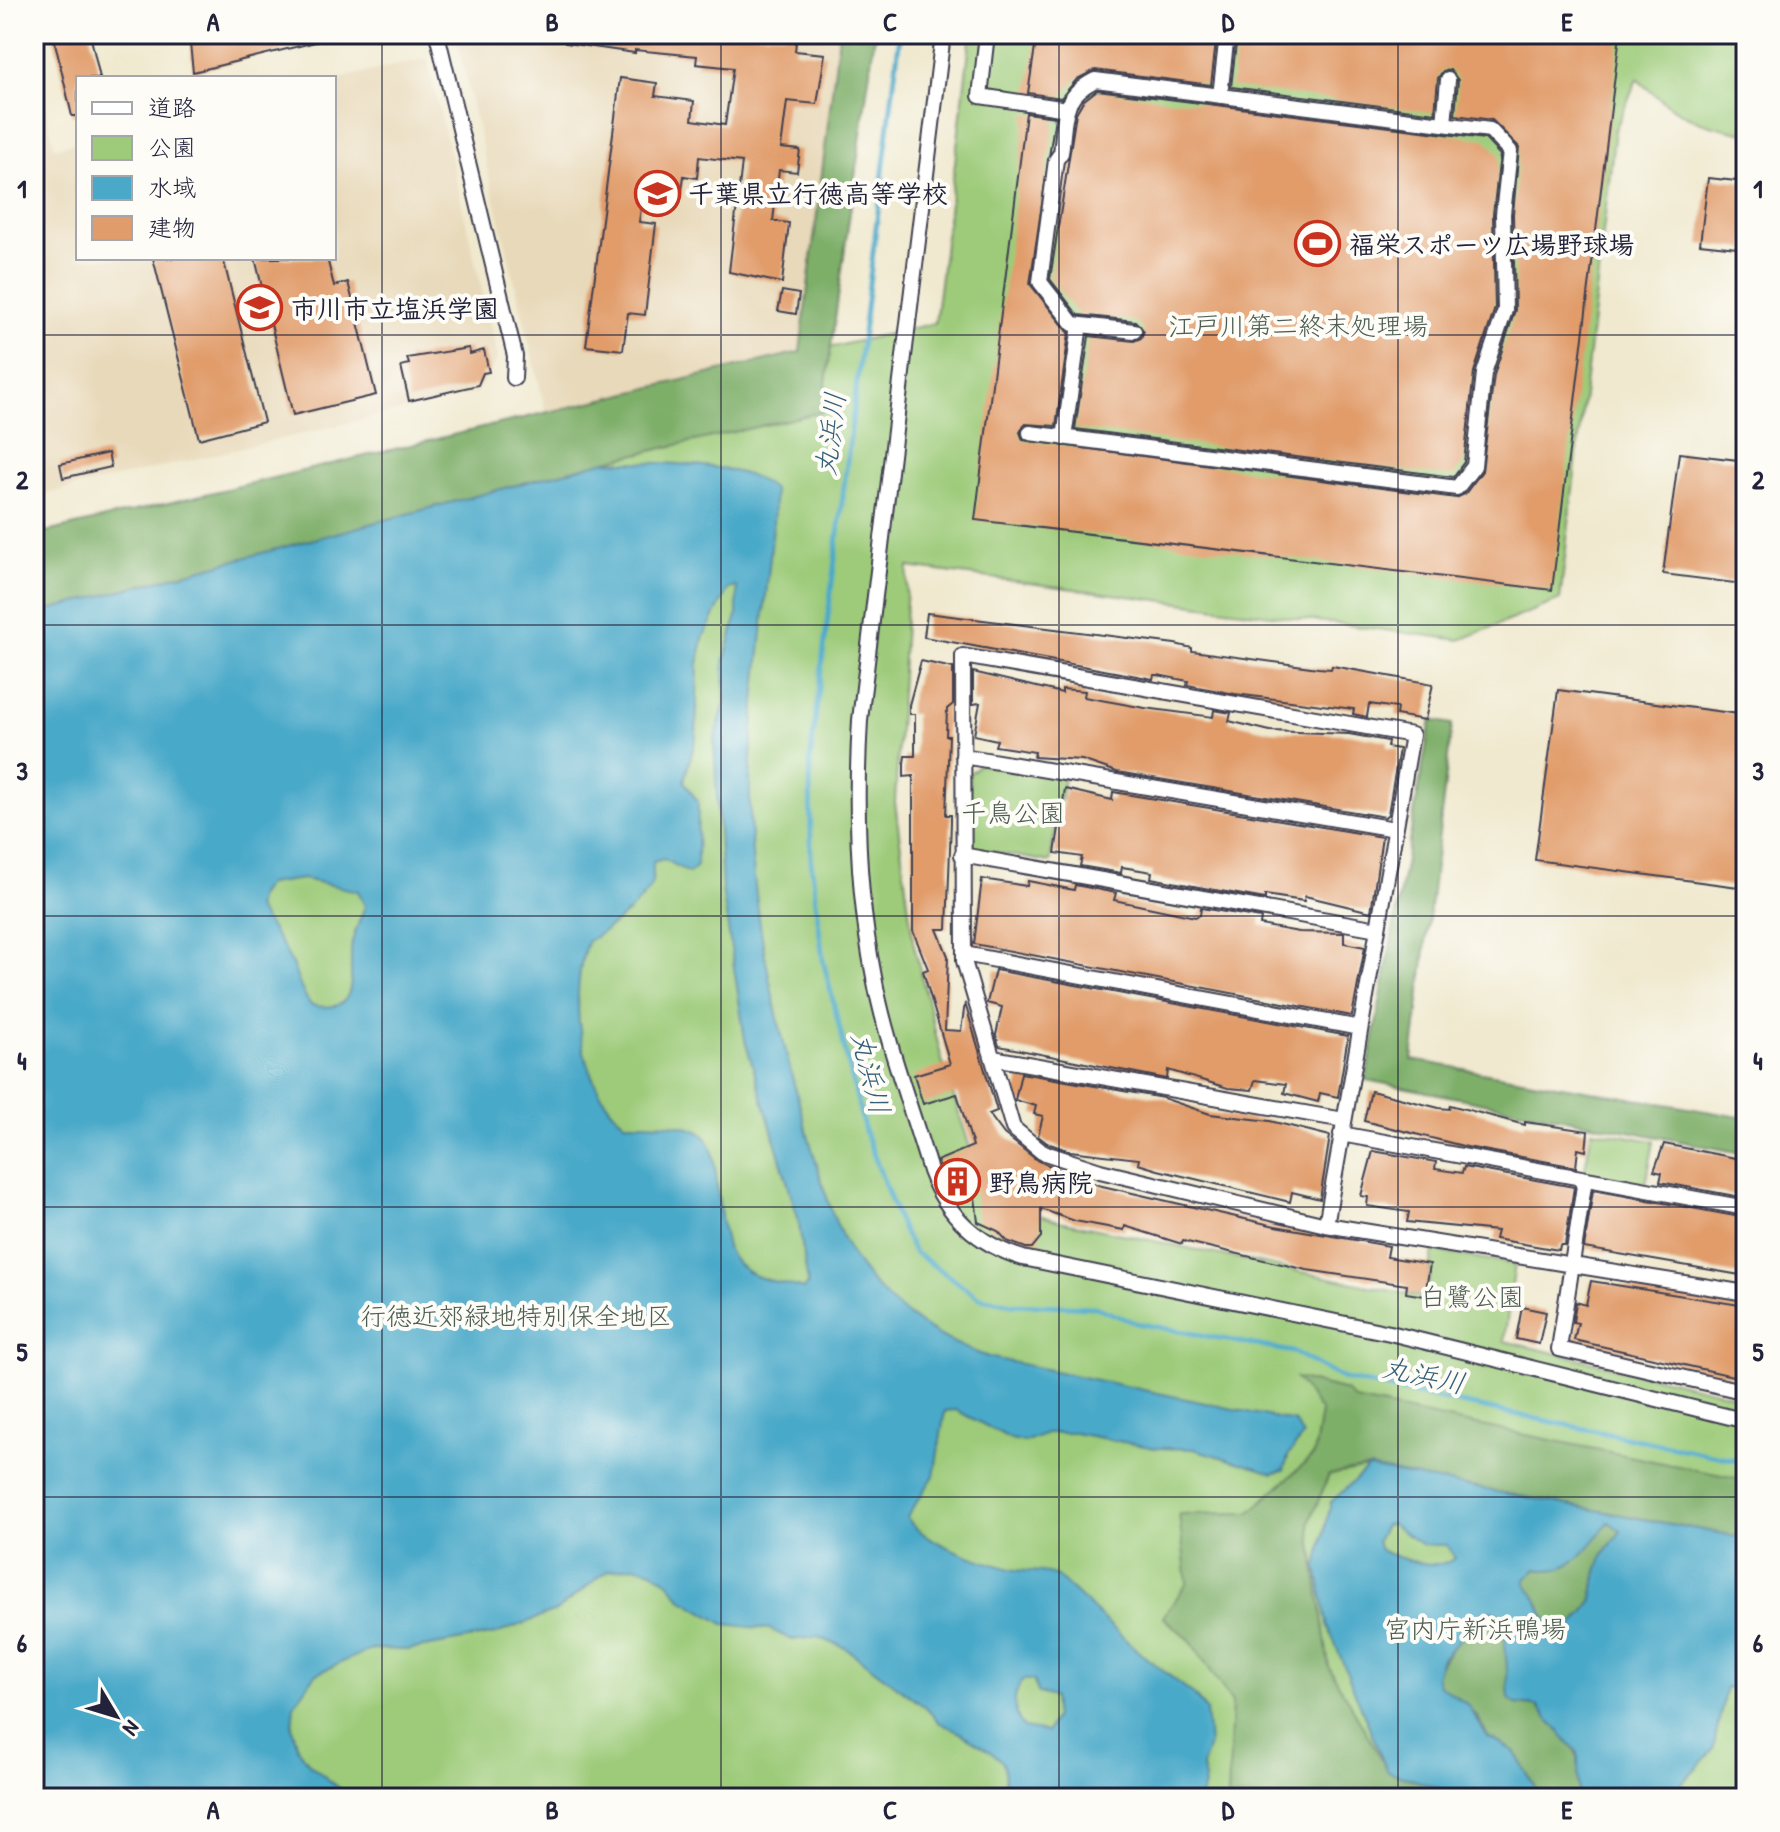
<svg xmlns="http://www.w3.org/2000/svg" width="1780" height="1832" font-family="'Patrick Hand','Klee One',sans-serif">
<rect width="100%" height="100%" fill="#fdfcf7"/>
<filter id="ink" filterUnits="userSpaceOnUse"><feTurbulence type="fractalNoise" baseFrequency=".0125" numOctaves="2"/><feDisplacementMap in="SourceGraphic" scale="16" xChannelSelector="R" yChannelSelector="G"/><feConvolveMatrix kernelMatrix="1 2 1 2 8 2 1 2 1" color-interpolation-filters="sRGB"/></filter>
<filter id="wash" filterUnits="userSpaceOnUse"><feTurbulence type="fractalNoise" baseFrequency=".006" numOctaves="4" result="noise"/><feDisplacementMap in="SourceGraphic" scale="32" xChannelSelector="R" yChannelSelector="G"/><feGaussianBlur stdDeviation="1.8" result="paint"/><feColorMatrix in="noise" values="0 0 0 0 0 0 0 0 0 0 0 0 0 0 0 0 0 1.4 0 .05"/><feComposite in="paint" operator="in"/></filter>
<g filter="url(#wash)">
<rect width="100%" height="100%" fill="#f0e9cf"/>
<path fill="#e8d9ba" d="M455 34H839L801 352 546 412Z
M427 58 498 358 476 393 34 497V62L55 147 78 142V258H334V80Z"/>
<path fill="#9dcb79" stroke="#60765a" stroke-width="2" d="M971 34H1746V133C1694 124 1676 115 1637 79L1615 130 1560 600 1460 640 908 567 895 802 913 941 942 1060 973 1157 1010 1206 1059 1221 1426 1298 1433 1251 1515 1264 1504 1341 1746 1398V1798H34V535L935 323Z
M979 764 1064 777 1050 862 976 849 969 842V774Z
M1592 1130 1654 1141 1646 1184 1584 1173Z"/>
<path fill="#7eaf69" stroke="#506852" stroke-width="2" d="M839 34H875L822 412 606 461 34 614V535L800 352Z
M1431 720 1452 724 1412 1060 1746 1118V1154L1366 1080Z
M1296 1378 1346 1391 1355 1400 1746 1480V1538L1368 1468 1329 1475 1309 1523 1329 1667 1388 1771 1468 1798H1228L1232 1702 1189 1639 1163 1617 1187 1583 1179 1514 1249 1513 1314 1455 1321 1412Z
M1609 1522 1621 1531C1615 1540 1606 1549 1602 1558 1586 1594 1606 1593 1570 1627 1539 1626 1546 1615 1535 1596 1530 1588 1526 1588 1525 1579L1535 1569C1571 1576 1589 1547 1609 1522Z
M1498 1610C1516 1630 1498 1677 1516 1704L1537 1706 1570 1741 1580 1762 1578 1798H1541L1514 1751 1488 1737 1478 1717 1439 1685 1436 1676C1440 1657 1478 1610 1498 1610Z"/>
<path fill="#4aa9c9" stroke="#366682" stroke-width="2" fill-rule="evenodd" d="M606 461C650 464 742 459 774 490 775 522 770 554 767 586 760 652 752 718 750 785 748 903 776 1022 808 1135 823 1184 835 1239 869 1279 902 1317 941 1340 988 1357L1295 1422 1303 1436 1289 1454 1284 1470 1273 1473 1194 1449 1155 1448 1074 1433H1046L1024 1442 1011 1439 956 1410 945 1411 934 1476 907 1517C919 1541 981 1561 1007 1568 1025 1574 1040 1568 1057 1576L1140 1653 1192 1693 1206 1710 1209 1745 1202 1767 1205 1780 1201 1798H1013C1002 1788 1007 1776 1003 1763 1001 1757 949 1725 940 1723L925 1707 845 1648 818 1637 792 1640 769 1629 724 1624 683 1600 667 1581 652 1571 634 1566 607 1571 556 1611 496 1634 408 1650 371 1649 316 1674 294 1705 292 1727 298 1748 310 1765 352 1798H34V614ZM737 587V615L724 662 725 702 714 742 722 889 745 1040 798 1218 808 1284 803 1289C783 1282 756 1281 740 1266 727 1255 726 1244 723 1228 706 1141 735 1121 625 1123 578 1085 568 996 587 942 606 930 645 904 652 882 653 876 653 868 653 862L664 859 689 873 697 866 698 802 684 781 696 737 698 664 703 638 728 589ZM303 879 358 891 365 906C361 918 355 930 352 942 347 970 365 1017 311 1005 299 988 299 981 292 964 283 944 269 925 256 908L259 895 268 884ZM1022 1680H1033L1038 1693 1053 1697 1055 1717 1047 1732 1024 1728C1012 1711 1012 1698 1022 1680Z
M1368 1468 1746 1538V1658L1740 1690 1726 1687 1713 1750 1668 1798H1578V1753L1537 1706 1516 1704 1509 1699 1503 1615 1492 1610 1485 1612 1442 1658 1436 1676 1439 1685 1467 1704 1488 1737 1514 1751 1541 1798H1468L1387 1771 1327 1624 1317 1566 1331 1502ZM1609 1522 1621 1531C1615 1540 1606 1549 1602 1558 1586 1594 1606 1594 1570 1627 1539 1626 1546 1614 1535 1596 1530 1588 1526 1588 1525 1579L1535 1569C1573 1576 1588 1548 1609 1522ZM1391 1524 1422 1545H1446L1455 1558C1439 1572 1397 1558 1380 1550L1377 1541 1385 1525Z"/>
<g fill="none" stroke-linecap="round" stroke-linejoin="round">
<path stroke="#4aa9c9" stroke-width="5" d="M900 34 810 761 811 861 823 960 865 1132 901 1227 914 1252 980 1298 1012 1304 1095 1307 1136 1323 1293 1352 1344 1379 1746 1462"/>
</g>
<g id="blocks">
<path fill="#e19c6b" d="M53 34H90L100 78H78V116H72Z
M189 34H327L328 39 193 72Z
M566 34H797L795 51 825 54 817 104 787 101 781 148 800 150 797 172 779 170 773 221 789 223 782 283 729 272 742 162 699 157 697 178 684 176 681 198 643 194 639 222 656 224 645 315 628 313 623 350 586 346 620 78 657 83 655 96 694 101 692 120 725 125 733 68 696 64 697 56 635 50V53L565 43Z
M1037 34H1222L1216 42 1211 85 1095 70 1077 79 1061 98 1028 93Z
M1230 34H1620L1552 590 975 520 1026 113 1055 117 1030 284 1069 333 1056 426 1025 424 1020 432 1023 440 1456 498 1465 494 1482 471 1494 375 1515 310 1513 214 1519 147 1492 120 1455 115 1458 80 1450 70 1443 71 1438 78 1435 113 1231 87 1236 44Z
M1097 90 1485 139 1500 155 1493 214 1495 308 1474 372 1464 462 1453 477 1075 429 1089 336 1134 341 1141 338 1144 331 1135 321 1078 315 1050 279 1076 113 1083 101Z
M1708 178 1746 182V249L1700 244Z
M153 258H223L264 422 199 439Z
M255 258H327L334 286 348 282 376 395 293 415Z
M782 291 799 294 796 314 778 311Z
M469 348 470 354 484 350 489 372 483 373 478 385 409 401 401 366 409 364 407 358Z
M108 453 111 467 63 478 60 464Z
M1679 453 1746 461V551L1742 584 1663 574Z
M927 613 1175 644 1192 648V651L1318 668 1331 669 1332 666 1433 684 1425 720 1396 715 1397 708 1369 704 1367 717 1353 714 1354 709 1235 694 1187 685 1188 681 1158 675H1154L1153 679 924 637Z
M921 661 953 668V704L947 709 946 736H949L946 815H951V822L947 929H937L948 956 945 1030 961 1031 965 1003 997 1111 989 1114 1004 1134 1038 1161 1098 1185 1275 1226 1389 1246 1387 1257 1430 1264 1425 1296 1406 1293 1407 1285 1307 1270 1183 1241 1182 1244 1125 1226 1124 1230 1075 1221 1041 1209V1237L1032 1248H1026L1007 1241 998 1231 978 1222 974 1189 954 1197 937 1161 973 1146 957 1094 923 1104 914 1075 950 1064 923 971 928 969 913 931V776L904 777V763L905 756H915V714H909V705Z
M973 672 1062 693V689L1085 691 1084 697 1145 708 1213 717 1214 710 1231 713 1229 721 1270 731 1349 734 1388 741 1387 747 1399 749 1388 814 1385 817 1117 772 1082 760 1034 757 1035 752 995 746 997 740 974 735 980 703 973 704Z
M1558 690 1746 715V888L1535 860Z
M1065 789 1112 800 1113 792 1382 837 1371 912 1305 896 1304 901 1265 895V899L1204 888 1151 878 1152 872 1122 867 1121 873 1080 866 1082 857 1055 853Z
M982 879 1027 886 1028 881 1074 890 1075 885 1116 893 1114 900 1195 917 1200 915 1201 908 1261 918 1260 925 1299 932 1344 933V943L1365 947 1352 1016 974 944Z
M995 970 1348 1036 1338 1097 1320 1093 1318 1102 1284 1093 1286 1084 1255 1080 1252 1090 1228 1088 1168 1070 1167 1079 999 1046 996 1035 1002 1007 987 1003Z
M1021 1073 1163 1098 1210 1114 1270 1121 1330 1136 1320 1199 1292 1192 1290 1202 1158 1170 1138 1164 1139 1159 1070 1151 1047 1143 1038 1136 1043 1116 1034 1114 1036 1106 1015 1100Z
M1371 1091 1439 1108 1449 1109 1450 1105 1525 1125V1122L1588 1131 1586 1151 1578 1149 1576 1167 1467 1147 1364 1121Z
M1664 1144 1746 1160V1198L1660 1182 1662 1173 1654 1171Z
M1373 1151 1436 1162 1435 1169 1462 1173 1464 1167 1574 1187 1565 1245H1560L1559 1250 1495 1239 1497 1231 1407 1222 1409 1212 1367 1206 1368 1197 1361 1196Z
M1593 1190 1746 1218V1276L1584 1248Z
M1591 1281 1746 1306V1379L1574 1340 1578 1323 1573 1322 1576 1302 1586 1305Z
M1522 1307 1546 1312 1539 1344 1516 1339Z"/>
</g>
</g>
<g filter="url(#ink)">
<use href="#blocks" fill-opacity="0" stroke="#414051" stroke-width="2"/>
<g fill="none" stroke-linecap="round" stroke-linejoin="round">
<defs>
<path id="street" d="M437 34 515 356 514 378
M943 34 860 720C855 806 857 892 874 977 886 1042 911 1107 930 1171 947 1216 977 1244 1023 1258L1390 1333 1746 1421
M987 34 980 96 1067 109
M1220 96 1226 43
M1444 124 1448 80
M1030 433 1457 488 1474 466 1484 373 1505 310 1503 214 1510 151 1490 130 1095 80C1060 98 1066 118 1061 153L1056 160 1040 282 1073 324 1134 331
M1064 438 1080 325
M963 756 1395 829
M962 855 1378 929
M964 954 1360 1028
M993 1058 1344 1120
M1341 1134 1746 1208
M1585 1179 1559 1349 1746 1392
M1326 1225 1412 735 963 656 964 961 1013 1128 1042 1152 1100 1171 1326 1225 1746 1293"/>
</defs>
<use href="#street" stroke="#414051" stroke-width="18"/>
<use href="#street" stroke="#fff" stroke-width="14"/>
</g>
</g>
<path fill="none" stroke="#22223b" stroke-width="2" stroke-opacity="0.55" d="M382 34V1798M721 34V1798M1059 34V1798M1398 34V1798M34 335H1746M34 625H1746M34 916H1746M34 1207H1746M34 1497H1746"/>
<defs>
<symbol id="school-ring" viewBox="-11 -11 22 22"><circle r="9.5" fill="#fdfcf7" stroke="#c8321e" stroke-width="1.5"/><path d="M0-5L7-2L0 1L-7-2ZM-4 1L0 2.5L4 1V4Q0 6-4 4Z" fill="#c8321e"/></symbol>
<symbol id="stadium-ring" viewBox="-11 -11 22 22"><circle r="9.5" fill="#fdfcf7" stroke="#c8321e" stroke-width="1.5"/><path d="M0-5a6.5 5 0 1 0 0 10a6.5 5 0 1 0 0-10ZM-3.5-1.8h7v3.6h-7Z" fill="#c8321e"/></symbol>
<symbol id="building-ring" viewBox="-11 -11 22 22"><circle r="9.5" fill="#fdfcf7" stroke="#c8321e" stroke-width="1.5"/><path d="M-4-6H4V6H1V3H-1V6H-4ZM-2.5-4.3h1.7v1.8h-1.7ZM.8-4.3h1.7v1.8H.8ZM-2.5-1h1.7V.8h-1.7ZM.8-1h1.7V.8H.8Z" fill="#c8321e"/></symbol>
</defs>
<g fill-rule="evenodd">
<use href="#school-ring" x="632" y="168" width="51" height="51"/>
<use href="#stadium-ring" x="1292" y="218" width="51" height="51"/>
<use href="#school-ring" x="234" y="282" width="51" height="51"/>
<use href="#building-ring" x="932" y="1156" width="51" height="51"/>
</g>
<g text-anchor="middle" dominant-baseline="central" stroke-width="8" stroke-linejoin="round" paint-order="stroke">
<g font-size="26" font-weight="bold" fill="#22223b" stroke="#fdfcf7" text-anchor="start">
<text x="688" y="193">千葉県立行徳高等学校</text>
<text x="1349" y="244">福栄スポーツ広場野球場</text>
<text x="291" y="308">市川市立塩浜学園</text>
<text x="989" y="1182">野鳥病院</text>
</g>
<g font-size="26" fill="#4d5d51" stroke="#fdfcf7">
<text x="1298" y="325">江戸川第二終末処理場</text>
<text x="1013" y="812">千鳥公園</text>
<text x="1472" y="1296">白鷺公園</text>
<text x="516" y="1315">行徳近郊緑地特別保全地区</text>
<text x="1475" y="1628">宮内庁新浜鴨場</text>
</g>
<g font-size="28" font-style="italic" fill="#345f7b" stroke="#fdfcf7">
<text transform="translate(830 434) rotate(-83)">丸浜川</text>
<text transform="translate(871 1073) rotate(76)">丸浜川</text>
<text transform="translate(1424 1375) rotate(12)">丸浜川</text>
</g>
</g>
<rect width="1780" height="1832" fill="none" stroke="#fdfcf7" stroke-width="88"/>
<rect x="76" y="76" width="260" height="184" fill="#fdfcf7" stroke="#a5a5ac" stroke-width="2"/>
<rect x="92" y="102" width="40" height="12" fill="#ffffff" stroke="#a5a5ac" stroke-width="2"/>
<text x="148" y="116" font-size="24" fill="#22223b">道路</text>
<rect x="92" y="136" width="40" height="24" fill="#9dcb79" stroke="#a5a5ac" stroke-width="2"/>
<text x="148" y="156" font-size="24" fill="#22223b">公園</text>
<rect x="92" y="176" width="40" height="24" fill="#4aa9c9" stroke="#a5a5ac" stroke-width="2"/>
<text x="148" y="196" font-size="24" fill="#22223b">水域</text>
<rect x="92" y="216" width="40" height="24" fill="#e19c6b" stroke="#a5a5ac" stroke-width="2"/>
<text x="148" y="236" font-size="24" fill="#22223b">建物</text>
<g transform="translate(116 1716) rotate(128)" stroke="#fdfcf7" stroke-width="6" paint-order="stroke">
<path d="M0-6L14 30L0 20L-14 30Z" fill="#22223b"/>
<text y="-12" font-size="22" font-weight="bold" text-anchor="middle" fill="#22223b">N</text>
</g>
<rect x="44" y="44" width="1692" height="1744" fill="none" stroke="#22223b" stroke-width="3"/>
<g font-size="26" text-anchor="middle" font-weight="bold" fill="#22223b">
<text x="213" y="31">A</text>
<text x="552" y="31">B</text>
<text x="890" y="31">C</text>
<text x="1228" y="31">D</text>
<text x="1567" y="31">E</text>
<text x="22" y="198">1</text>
<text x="1758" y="198">1</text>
<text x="22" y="489">2</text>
<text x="1758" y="489">2</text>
<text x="22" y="780">3</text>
<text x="1758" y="780">3</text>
<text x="22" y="1070">4</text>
<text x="1758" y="1070">4</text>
<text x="22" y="1361">5</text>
<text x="1758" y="1361">5</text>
<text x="22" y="1652">6</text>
<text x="1758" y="1652">6</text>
<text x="213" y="1819">A</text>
<text x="552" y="1819">B</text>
<text x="890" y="1819">C</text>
<text x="1228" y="1819">D</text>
<text x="1567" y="1819">E</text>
</g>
</svg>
